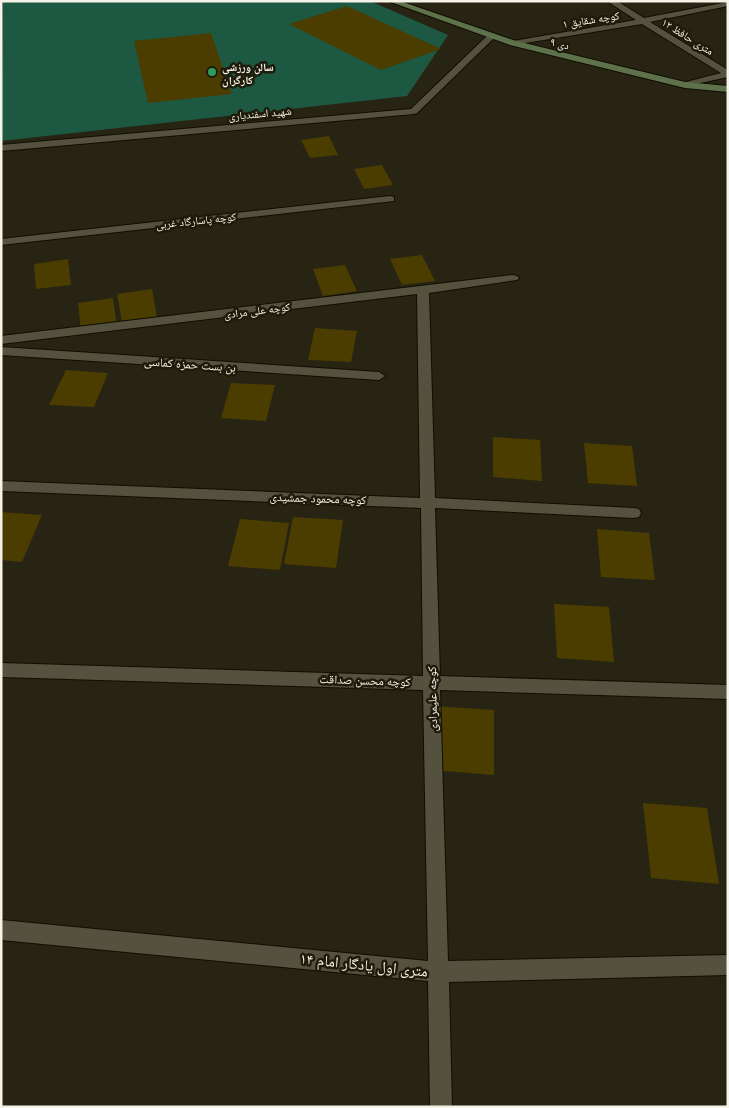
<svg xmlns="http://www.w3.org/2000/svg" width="729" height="1108" font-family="'Noto Serif','Noto Naskh Arabic',serif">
<rect width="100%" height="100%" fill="#282414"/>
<path fill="#1d5942" d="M3 1H370L448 35 407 96 1 141Z"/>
<path fill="#4b3d00" d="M347 6 441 49 381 70 289 24Z
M211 33 232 94 148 103 134 41Z
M329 136 338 155 310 158 301 140Z
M382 165 393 185 364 189 354 169Z
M422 255 435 281 402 285 390 259Z
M68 259 71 285 36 289 34 264Z
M345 265 357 291 323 296 313 269Z
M152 289 157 317 122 322 117 294Z
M113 298 117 327 81 332 78 303Z
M315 328 357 331 351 362 308 360Z
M66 370 108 373 94 407 49 405Z
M231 383 275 385 266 421 221 418Z
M493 437 540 440 542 481 493 477Z
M584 443 632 446 637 486 588 483Z
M1 512 42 515 22 562 1 560Z
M293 517 343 520 336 568 284 564Z
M240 519 289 523 280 570 228 566Z
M597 529 649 533 655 580 601 577Z
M554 604 609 607 614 662 557 658Z
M435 706 494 710V775L432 770Z
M643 803 707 808 719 884 651 878Z"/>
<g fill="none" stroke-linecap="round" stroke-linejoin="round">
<defs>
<path id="street" d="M607 1H617L644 18 728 2V6L650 22 728 70V77L682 87V83L721 73 642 24 513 45 509 43 513 41 636 20Z
M489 34 496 36 417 113 414 114 1 151V145L411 109Z
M390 196 394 197V201L1 245V239Z
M513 275 517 276 519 278 517 280 429 293 435 498 634 508 639 509 641 513 639 517 634 518 435 508 440 676 728 685V699L440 690 448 961 728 955V975L449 982 452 1107H430L428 981 1 940V920L428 961 423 690 1 677V663L423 676 421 508 1 491V481L420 498 417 294 1 344V336Z
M1 347 379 372 385 376 379 380 1 355Z"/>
<path id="secondary" d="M388 1H400L516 41 685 82 728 86V92L685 88 510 45Z"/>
</defs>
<use href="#street" stroke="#110d02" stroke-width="2"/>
<use href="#secondary" stroke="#110d02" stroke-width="2"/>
<use href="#street" fill="#55513f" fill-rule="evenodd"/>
<use href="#secondary" fill="#5d724a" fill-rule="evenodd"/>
</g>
<circle fill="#2e9e5b" stroke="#1e1b0b" stroke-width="2" cx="212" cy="72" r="5"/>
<g text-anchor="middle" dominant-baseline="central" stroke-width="5" stroke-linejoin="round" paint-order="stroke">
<g font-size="11" fill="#f5f2e8" stroke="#1e1b0b">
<text transform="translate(591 19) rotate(-9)">کوچه شقایق ۱</text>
<text transform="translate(688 36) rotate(32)">۱۲ متری حافظ</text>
<text transform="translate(560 43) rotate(14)">۹ دی</text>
<text transform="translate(260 113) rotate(-5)">شهید اسفندیاری</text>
<text transform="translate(196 220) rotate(-6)">کوچه پاسارگاد غربی</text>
<text transform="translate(257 310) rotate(-7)">کوچه علی مرادی</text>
</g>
<g font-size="11" font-weight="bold" fill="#f5f2e8" stroke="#1e1b0b" text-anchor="start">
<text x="222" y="66">سالن ورزشی<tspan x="222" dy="13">کارگران</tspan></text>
</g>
<g font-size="12" fill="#f5f2e8" stroke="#1e1b0b">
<text transform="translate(190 364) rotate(4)">بن بست حمزه کماسی</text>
<text transform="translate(318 498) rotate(2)">کوچه محمود جمشیدی</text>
<text transform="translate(365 680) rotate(2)">کوچه محسن صداقت</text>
<text transform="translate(432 699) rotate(-91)">کوچه علیمرادی</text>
</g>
<g font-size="15" fill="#f5f2e8" stroke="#1e1b0b">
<text transform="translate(364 964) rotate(6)">۱۴ متری اول یادگار امام</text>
</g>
</g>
<rect width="729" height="1108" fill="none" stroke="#f5f2e8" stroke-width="5"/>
</svg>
